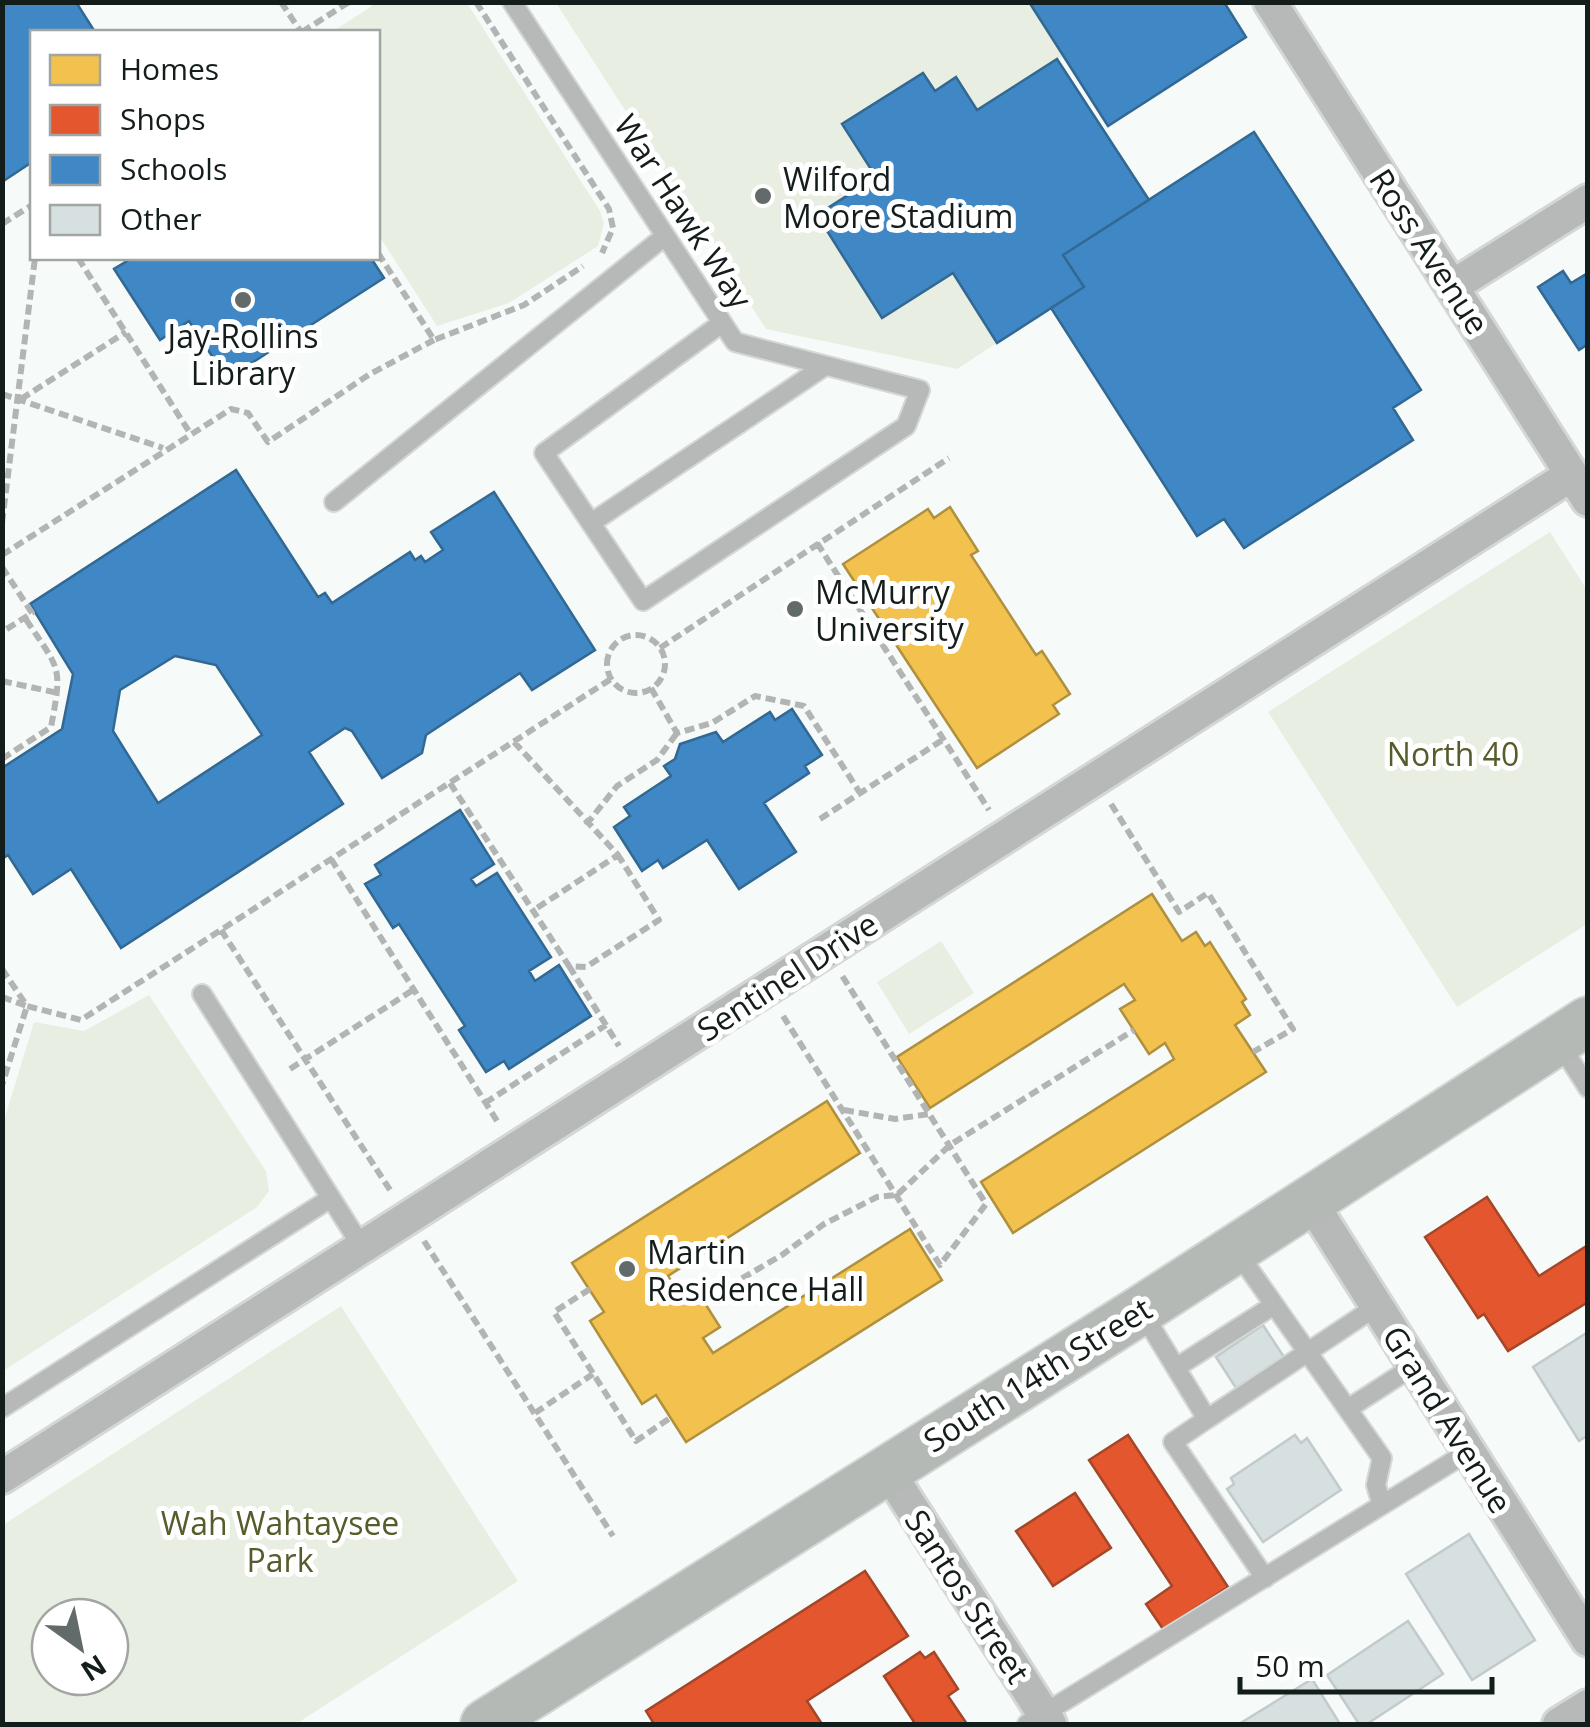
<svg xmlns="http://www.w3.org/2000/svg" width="1590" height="1727" font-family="'Open Sans',sans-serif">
<rect width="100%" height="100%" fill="#f6fbfa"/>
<path fill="#e9eee2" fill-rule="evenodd" d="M378 2 467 3 600 211 604 223 598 246 509 303 437 326 378 234V32H332Z
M556 3H1029L1063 56 977 110 956 77 935 91 922 73 843 124 876 177 817 215 882 317 953 273 997 343 957 369 766 329Z
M1550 532 1587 590V924L1457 1007 1268 712Z
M941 941 974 993 909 1034 877 982Z
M149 995 266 1171 269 1191 257 1207 3 1371V1124L34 1022 84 1031Z
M341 1306 518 1581 296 1724H3V1525ZM50 1617H110V1677H50Z"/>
<path fill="#f2c14e" stroke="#af903f" stroke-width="2.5" d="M950 507 978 551 971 555 1036 655 1042 651 1070 694 1053 705 1059 714 977 768 843 564 928 509 934 518Z
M1152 894 1182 941 1196 932 1205 946 1210 942 1246 999 1242 1002 1250 1015 1235 1025 1266 1072 1013 1233 981 1182 1174 1059 1165 1043 1149 1054 1120 1009 1135 1000 1124 984 930 1108 897 1057Z
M827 1101 860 1153 668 1276 677 1291 691 1281 720 1327 703 1338 713 1353 910 1229 942 1280 686 1442 656 1395 642 1404 590 1321 604 1312 572 1263Z"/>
<path fill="#e4572e" stroke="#a54628" stroke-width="2.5" d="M1487 1197 1539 1276 1588 1245V1302L1508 1351 1484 1314 1478 1318 1425 1237Z
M1128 1435 1228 1587 1163 1629 1146 1604 1172 1586 1089 1460Z
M1075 1493 1111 1548 1053 1586 1016 1531Z
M865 1571 908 1636 807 1701 822 1724H654L646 1711Z
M920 1652 925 1658 934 1652 958 1689 948 1696 967 1724H910L914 1722 884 1676Z"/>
<path fill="#3f88c5" stroke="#326892" stroke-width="2.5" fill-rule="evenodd" d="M2 2H76L95 32H32V162L2 182Z
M1029 2H1224L1246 37 1108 126Z
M1057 59 1149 200 1063 255 1084 287 997 343 953 273 882 318 817 215 876 177 842 124 923 73 935 91 956 77 977 110Z
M1254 132 1421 390 1393 408 1413 440 1244 548 1224 519 1197 536 1051 308 1084 287 1063 255Z
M132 258H371L384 278 227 379 189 321 160 340 114 269Z
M1563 271 1571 283 1588 273V344L1579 350 1538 287Z
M236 470 318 597 325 593 332 603 410 552 415 560 421 556 425 562 443 550 431 532 494 492 595 650 532 690 520 673 426 735 422 753 382 778 352 731 345 728 309 752 343 804 121 948 71 869 33 894 8 855 2 859V768L62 729 73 674 30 604ZM175 656 216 665 262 735 158 803 113 731 120 690Z
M792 709 822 755 805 766 809 773 764 803 796 852 739 889 707 840 663 868 658 860 642 871 614 827 630 816 624 807 671 776 664 766 675 759 680 744 716 732 723 742 770 712 775 720Z
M460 810 494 864 471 879 476 886 497 873 551 957 529 971 535 981 559 965 591 1016 509 1069 504 1061 486 1072 459 1030 465 1026 399 924 393 928 365 884 381 875 375 865Z"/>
<path fill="#d6e0e0" stroke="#c2cacb" stroke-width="2.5" d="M1263 1325 1284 1357 1236 1388 1216 1357Z
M1588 1332V1435L1579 1441 1533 1367Z
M1295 1435 1301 1443 1307 1438 1341 1490 1263 1542 1227 1489 1234 1484 1231 1478Z
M1469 1534 1535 1640 1472 1680 1406 1574Z
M1408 1621 1443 1674 1367 1724H1359L1327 1675Z
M1312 1679 1340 1724H1239Z"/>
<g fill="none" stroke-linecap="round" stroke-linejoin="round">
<defs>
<path id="service" d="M512 2C586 116 661 229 735 342L920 390 906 426 643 601 544 453 722 323
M334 502 665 236
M591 523 825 366
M202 994 362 1247
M1558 1041 1588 1088
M1235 1249 1382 1458 1376 1485 1382 1505
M1142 1312 1207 1419 1173 1442 1265 1578
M1177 1367 1274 1305
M2 1408 331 1198
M1349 1408 1414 1366
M1207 1419 1377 1306
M1027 1724 1468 1452"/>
<path id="minor" d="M1270 2 1588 500
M1453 286 1588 201
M1309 1199 1588 1640
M886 1468 1050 1724
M2 1477 1571 475
M1559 1724 1588 1706"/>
<path id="secondary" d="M485 1724 1141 1310 1588 1021"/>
</defs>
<use href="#service" stroke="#d3d7d5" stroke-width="22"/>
<use href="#minor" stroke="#d3d7d5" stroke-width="38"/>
<use href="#secondary" stroke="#d3d7d5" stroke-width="52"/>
<path stroke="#b2b5b4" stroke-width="6" stroke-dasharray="10 5" stroke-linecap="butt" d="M281 2 301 32
M476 2 609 209 613 228 602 253
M302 32 349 2
M2 224 32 205
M378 253 434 340 524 305 583 266
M78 258 190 433
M2 394 163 448
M21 399 126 332
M2 523 35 258
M817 543 989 810
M2 555 231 409 248 413 268 442 370 374 434 340
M2 567 32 613 2 632
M607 664a29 29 0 1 1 58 0a29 29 0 1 1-58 0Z
M660 648 949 458
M2 681 58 693
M651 688 677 733 712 723 755 696 804 706 860 793
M514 742 618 855 534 910
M2 759 51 727C63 664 60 671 25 618
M450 783 569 966 586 967 659 920 618 855
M1111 804 1179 912 1208 893 1293 1029 1253 1052
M820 819 944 739
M586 825 617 786 657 760 677 733
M331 859 499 1124
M221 930 392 1193
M569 966 619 1046
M2 969 27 1006 81 1020 611 679
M2 997 27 1006 2 1085
M783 1016 940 1265 986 1204 841 974
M290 1069 413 990
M485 1103 606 1025
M844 1110 895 1119 929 1114
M424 1241 613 1536
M590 1289 554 1312 636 1441 670 1418
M703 1301 782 1255 824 1224 877 1197 897 1195 950 1145 1134 1030
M535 1413 593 1374"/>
<use href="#service" stroke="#b6b9b7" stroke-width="18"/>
<use href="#minor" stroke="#b6b9b7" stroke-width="32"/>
<use href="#secondary" stroke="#b5b9b6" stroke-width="48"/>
</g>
<g fill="#626b69" stroke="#fff" stroke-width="4">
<circle cx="763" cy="196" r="10"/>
<circle cx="243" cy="300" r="10"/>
<circle cx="795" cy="609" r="10"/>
<circle cx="627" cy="1269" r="10"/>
</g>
<g text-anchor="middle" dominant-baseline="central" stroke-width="10" stroke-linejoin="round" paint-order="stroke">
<g font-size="32" fill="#131d1b" stroke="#fff" text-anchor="start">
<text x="783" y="178">Wilford<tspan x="783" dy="37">Moore Stadium</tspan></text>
<text x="243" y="335" text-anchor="middle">Jay-Rollins<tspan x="243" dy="37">Library</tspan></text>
<text x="815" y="591">McMurry<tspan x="815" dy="37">University</tspan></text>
<text x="647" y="1251">Martin<tspan x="647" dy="37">Residence Hall</tspan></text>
</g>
<g font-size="32" fill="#131d1b" stroke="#fff">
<text transform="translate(684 211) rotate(57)">War Hawk Way</text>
<text transform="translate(1430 251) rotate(57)">Ross Avenue</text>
<text transform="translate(787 976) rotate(-33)">Sentinel Drive</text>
<text transform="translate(1037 1374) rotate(-32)">South 14th Street</text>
<text transform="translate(1448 1419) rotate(58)">Grand Avenue</text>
<text transform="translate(968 1596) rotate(57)">Santos Street</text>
</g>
<g font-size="32" fill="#565c2b" stroke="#fff">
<text x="1453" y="753">North 40</text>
<text x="280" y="1522">Wah Wahtaysee<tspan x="280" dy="37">Park</tspan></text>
</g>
</g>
<rect width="1590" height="1727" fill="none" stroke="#131d1b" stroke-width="10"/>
<rect x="30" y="30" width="350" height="230" fill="#ffffff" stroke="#a1a5a4" stroke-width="2.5"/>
<rect x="50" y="55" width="50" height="30" fill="#f2c14e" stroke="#a1a5a4" stroke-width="2.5"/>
<text x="120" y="80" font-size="30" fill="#131d1b">Homes</text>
<rect x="50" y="105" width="50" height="30" fill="#e4572e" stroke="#a1a5a4" stroke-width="2.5"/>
<text x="120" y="130" font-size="30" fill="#131d1b">Shops</text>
<rect x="50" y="155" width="50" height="30" fill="#3f88c5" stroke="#a1a5a4" stroke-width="2.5"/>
<text x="120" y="180" font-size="30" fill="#131d1b">Schools</text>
<rect x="50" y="205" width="50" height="30" fill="#d6e0e0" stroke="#a1a5a4" stroke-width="2.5"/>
<text x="120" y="230" font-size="30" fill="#131d1b">Other</text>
<g transform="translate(80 1647) rotate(147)"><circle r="48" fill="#ffffff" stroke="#a1a5a4" stroke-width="2.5"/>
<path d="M0-8L18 38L0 25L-18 38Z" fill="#626b69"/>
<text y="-15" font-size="28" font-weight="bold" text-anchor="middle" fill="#131d1b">N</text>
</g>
<path d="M1240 1677v15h252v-15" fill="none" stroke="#131d1b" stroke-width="5"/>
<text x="1255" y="1677" font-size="30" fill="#131d1b" stroke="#ffffff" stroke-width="8" paint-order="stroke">50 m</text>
</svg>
